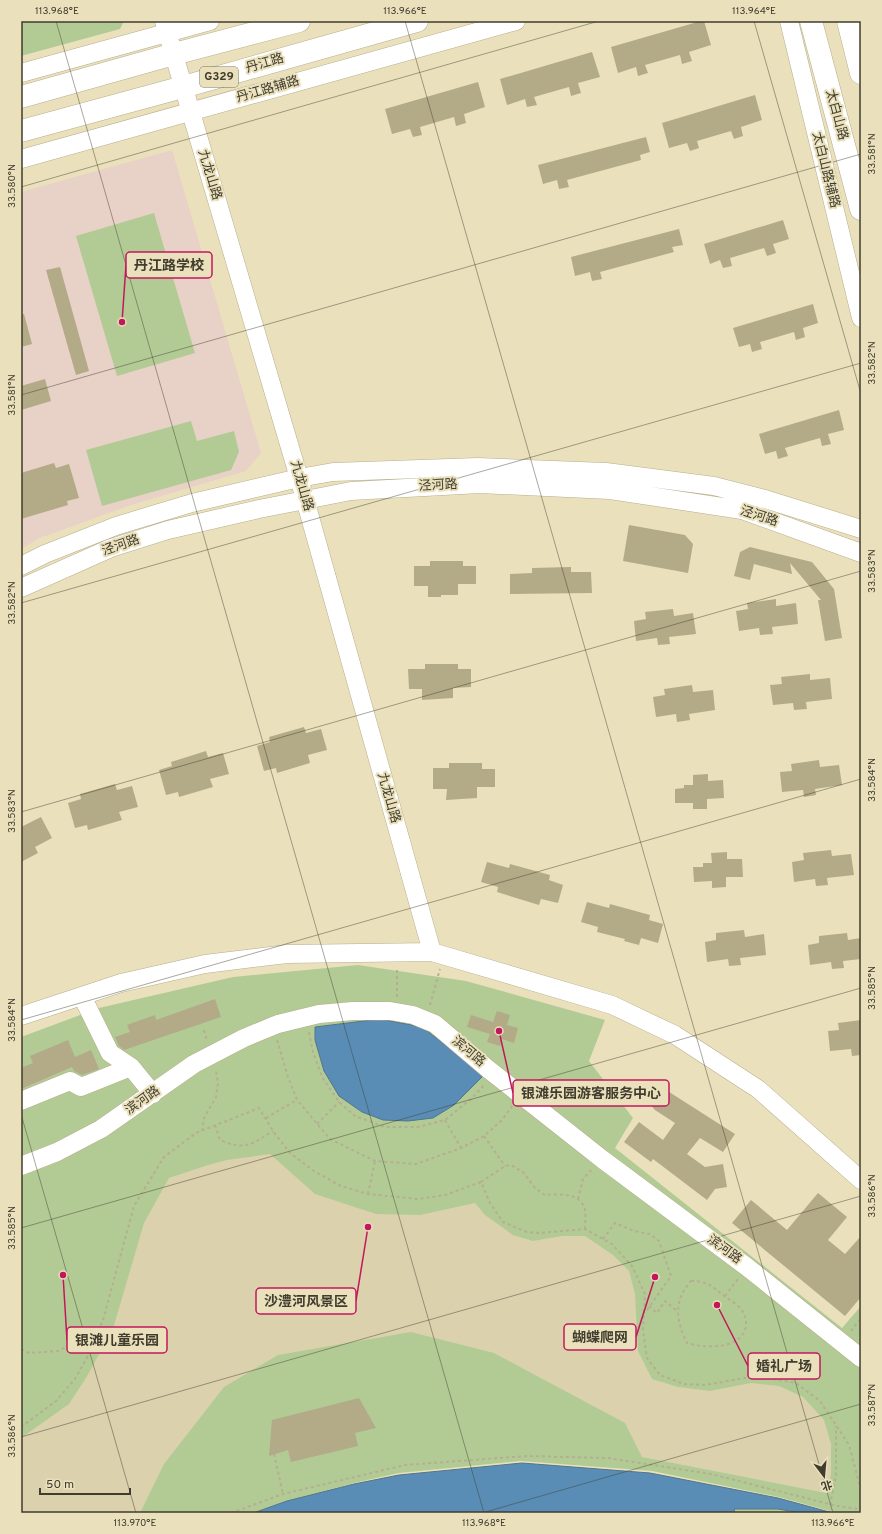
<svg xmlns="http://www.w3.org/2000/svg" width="882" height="1534" font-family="Overpass,'Noto Sans SC',sans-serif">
<rect width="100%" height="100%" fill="#eae1bc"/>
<path fill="#e8d1c6" d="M172 150 261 453 246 471 131 505 40 538 21 549V192Z"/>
<path fill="#b2cb95" d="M21 21H124L120 29 21 56Z
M154 213 195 353 117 376 76 236Z
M191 421 197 441 234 431 239 452 231 470 102 506 86 450Z
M358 965 466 981 605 1020 589 1061 633 1118 615 1148 842 1328 861 1306V1513H837L779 1497 652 1471 521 1461 399 1473 354 1483 287 1501 251 1513H21V1037L99 1008 233 977Z
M734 1509H778L801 1513H735Z"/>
<path fill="#dbd1ad" d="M270 1154 315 1194 376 1214 420 1215 475 1203 485 1215 513 1235 533 1241 562 1236H585L613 1255 629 1271 635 1294 638 1351 652 1379 678 1387 710 1391 751 1383 779 1386 803 1397 824 1420 831 1444V1475L826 1493 642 1457 625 1423 494 1353 411 1332 278 1355 224 1387 164 1464 140 1513H21V1438L69 1404 86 1378 113 1329 144 1223 169 1178 208 1165 227 1160Z"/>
<path fill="#598db6" stroke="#52758d" d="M380 1019 422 1027 484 1075 454 1105 433 1118 408 1121 383 1120 362 1112 339 1096 324 1071 315 1040V1027Z
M522 1463 650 1473 778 1498 833 1513H801L778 1509H734L735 1513H253L287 1501 354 1484 399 1475Z"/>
<path fill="#b3aa87" d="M701 21H704L711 45 689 52 692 61 682 64 680 55 645 65 648 73 638 76 636 67 618 73 611 47Z
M592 52 600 77 578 83 581 93 571 96 569 87 534 97 537 105 527 107 525 99 507 105 500 79Z
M478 82 485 107 464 114 466 123 456 126 454 117 420 127 422 135 413 137 410 129 392 134 385 109Z
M755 95 762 120 741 127 743 136 734 139 731 131 697 141 699 148 690 151 687 143 669 148 662 123Z
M646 137 650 152 640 155 641 160 567 180 569 187 559 189 557 180 543 184 538 165Z
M783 220 789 239 773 244 776 253 767 256 764 248 730 258 732 266 723 268 720 260 710 264 704 244Z
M679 229 683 245 672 247 674 252 600 272 602 279 592 281 590 272 575 276 571 257Z
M60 267 89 371 76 375 46 270Z
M813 304 818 323 803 328 805 337 796 340 794 332 760 342 762 349 752 352 750 344 739 347 733 328Z
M21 314H24L32 344 21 347Z
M45 379 51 401 21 410V386Z
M839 410 844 430 828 434 831 444 822 446 820 438 785 448 788 456 778 459 776 451 765 454 759 434Z
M54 463 56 468 69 464 79 498 67 501 68 505 21 519V473Z
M629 525 685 535 693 544 688 573 623 561Z
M750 547 812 562 834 589 842 638 825 641 818 600H821L790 563 792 574 754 564 750 580 734 576 740 552Z
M430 561H463V566H476V584H458V595H441V597H428V586H414V566H430Z
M571 567V572H591L592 593 510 594V574L532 573V568Z
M776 599V606L796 603 798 624 772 627 773 634 760 635 759 628 739 631 736 611 748 609 747 603Z
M673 609 674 616 693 613 696 634 669 637 670 644 658 645 657 638 636 641 634 621 646 619 645 612Z
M425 664H458V669H471V687L453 688V698L422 700V689H409L408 669H425Z
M810 674V680L830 678 832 699 806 702 807 709 794 710 793 703 773 705 770 685 782 684 781 677Z
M692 685 693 692 713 690 715 710 689 714 690 720 677 722 676 714 656 717 653 697 665 695 664 689Z
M304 727 306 733 321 729 327 750 308 755 310 763 277 773 276 768 264 771 257 746 270 742 269 737Z
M206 751 208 757 223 753 229 774 210 779 213 787 179 797 178 792 166 795 159 770 172 766 171 762Z
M819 760 820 767 839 765 842 785 815 789 816 795 804 797 803 790 782 792 780 772 792 771 791 764Z
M449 763H482V769H495V787H477V798L446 800 447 789H433V768H449Z
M708 774V781L723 780 724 798 707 799V809H693V803H675V789L684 788V785H693V775Z
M115 784 117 790 132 786 138 807 119 812 122 820 88 830 87 825 75 828 68 803 81 799 80 794Z
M41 817 52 838 35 847 38 853 21 862V827Z
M831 850 832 856 851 854 854 875 827 878 828 885 816 886 815 879 794 882 792 862 804 860 803 853Z
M727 852V859H742L743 877H726V887L712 888V881L694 882 693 867H703V863H712L711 853Z
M487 862 509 868 510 864 550 875 549 880 563 885 558 903 541 899 539 905 497 892 498 887 481 882Z
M587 902 609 908 610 904 650 915 649 920 663 924 658 943 641 938 639 945 624 941 625 939 597 932 598 927 581 922Z
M744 930 745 937 764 934 766 955 740 958 741 965 729 966 728 959 707 962 705 942 716 940V933Z
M847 933 848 940 861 938V959L843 961 844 968 832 969 831 962 810 965 808 945 819 943V936Z
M215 999 221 1017 124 1050 119 1046 115 1037 130 1032 127 1025 155 1015 156 1020Z
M497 1011 510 1015 507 1025 518 1028 514 1043 502 1039 500 1046 487 1042 490 1034 467 1027 471 1015 493 1022Z
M861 1020V1055L852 1056 851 1049 830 1051 828 1031 839 1030 838 1023Z
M68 1040 75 1057 91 1050 99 1069 82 1075 74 1071 72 1067 21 1089V1068L33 1063 30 1056Z
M656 1079 666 1090 735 1134 723 1152 700 1138 687 1154 705 1167 723 1164 727 1187 715 1189 707 1200 653 1159 651 1162 624 1142 639 1122 663 1140 675 1123 655 1110 640 1093Z
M818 1193 847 1217 828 1240 845 1254 861 1236V1297L845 1316 732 1223 751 1200 787 1230Z
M359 1398 376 1428 355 1433 358 1446 291 1462 288 1450 269 1456 272 1420Z"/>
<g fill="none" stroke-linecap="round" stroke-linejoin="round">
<defs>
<path id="minor" d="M164 21 299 478 432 952
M789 21 861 318
M21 73 210 21
M21 159 516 21
M21 566 45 554 116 526 192 503 299 478 333 472 478 467 606 472 714 486 765 499 861 529
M21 588 111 548 168 530 259 509 351 491 480 484 610 490 742 510 861 553
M82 996 110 1053 131 1067 153 1094
M21 1016 121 983 205 964 287 954 432 952 612 1005 675 1035 758 1089 861 1180
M21 1101 70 1081 81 1087 131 1067
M21 1166 57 1152 101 1129 194 1064 244 1038 278 1024 319 1014 353 1011H390L413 1015 435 1024 488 1069 602 1159 747 1267 861 1358"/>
<path id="major" d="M811 21 861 209
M848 21 861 73"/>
<path id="highway" d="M21 97 174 54 299 21
M21 131 183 87 417 21"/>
</defs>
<use href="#minor" stroke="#b7ae8b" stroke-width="19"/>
<use href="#major" stroke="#b7ae8b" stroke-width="23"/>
<use href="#highway" stroke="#b7ae8b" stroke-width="23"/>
<path stroke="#b6ae90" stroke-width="2" stroke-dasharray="3 3" stroke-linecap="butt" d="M397 997V967
M430 1005 440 969
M204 1030 207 1041
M309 1032 313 1052 322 1077 339 1102 355 1116 385 1127H418L445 1120 472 1098 485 1084
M277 1040 288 1077 297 1100 330 1139 375 1161 416 1164 461 1148 484 1136 502 1120 512 1106
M266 1118 297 1100
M445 1120 461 1148
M317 1124 339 1102
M215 1125 220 1140C245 1151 252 1144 273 1131
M202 1131 204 1118 216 1097 218 1084 216 1070
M484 1136 505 1166
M481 1182 505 1166 511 1165 523 1172 535 1188 545 1195C558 1194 581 1192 585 1210 586 1216 585 1223 585 1229
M368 1194 375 1161
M578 1199 583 1179 592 1169
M603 1239 615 1223 634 1231 650 1234 659 1241 671 1276 645 1313
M691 1281C707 1281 712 1286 724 1296 730 1300 739 1305 743 1312 746 1317 747 1324 745 1330 737 1350 704 1348 687 1343 676 1321 673 1301 691 1281Z
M725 1296 738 1279
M649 1306 657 1313 665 1301 678 1312
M851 1331 861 1318
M21 1349 29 1353 58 1351 97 1332
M21 1427 56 1401 75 1379 89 1354 103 1320 134 1206 164 1157 196 1133 259 1108 273 1131 290 1153 314 1171 341 1186 368 1194 418 1199 445 1195 481 1182 490 1203 503 1222 527 1232 539 1233 585 1229 612 1244 632 1266 645 1294 643 1331 647 1358 660 1375 684 1384 705 1385 756 1376 796 1383 820 1401 849 1445 861 1490 860 1509 861 1510
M274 1454 283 1494
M830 1505 836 1476V1426
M231 1513 283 1494 405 1465 527 1456 608 1458 711 1474 837 1506 859 1509"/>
<use href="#minor" stroke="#fff" stroke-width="18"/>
<use href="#major" stroke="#fff" stroke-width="22"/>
<use href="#highway" stroke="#fff" stroke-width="22"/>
</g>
<path fill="none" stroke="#403c2e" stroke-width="1" stroke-opacity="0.45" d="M56 21 484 1513M405 21 833 1513M754 21 861 394M21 187 599 21M21 395 861 154M21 603 861 363M21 812 861 571M21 1020 861 779M21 1114 136 1513M21 1228 861 988M21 1437 861 1196M482 1513 861 1404"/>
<g text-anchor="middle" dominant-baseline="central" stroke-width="4" stroke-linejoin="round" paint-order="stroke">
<rect fill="#eae1bc" stroke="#736e59" stroke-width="1" x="200" y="67" width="38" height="20" rx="3"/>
<g font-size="12" font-weight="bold" fill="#403c2e">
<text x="219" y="77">G329</text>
</g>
<g font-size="13" fill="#403c2e" stroke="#eae1bc">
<text transform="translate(265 64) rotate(-16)">丹江路</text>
<text transform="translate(268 90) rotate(-16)">丹江路辅路</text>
<text transform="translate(836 115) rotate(75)">太白山路</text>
<text transform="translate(825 170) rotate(76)">太白山路辅路</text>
<text transform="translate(209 175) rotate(73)">九龙山路</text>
<text transform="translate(301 486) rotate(74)">九龙山路</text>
<text transform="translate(438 486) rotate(-3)">泾河路</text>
<text transform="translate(759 517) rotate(18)">泾河路</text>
<text transform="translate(121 546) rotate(-19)">泾河路</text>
<text transform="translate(388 798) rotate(74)">九龙山路</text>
<text transform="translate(468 1052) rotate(40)">滨河路</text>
<text transform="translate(143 1101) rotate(-35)">滨河路</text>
<text transform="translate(724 1250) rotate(36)">滨河路</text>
</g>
</g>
<path fill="none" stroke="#c2185b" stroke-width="1.5" d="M122 322L126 265M499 1031L513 1093M368 1227L356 1301M655 1277L636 1337M63 1275L67 1340M717 1305L748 1366"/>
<g fill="#c2185b" stroke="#eae1bc" stroke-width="1.5">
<circle cx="122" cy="322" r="4"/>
<circle cx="499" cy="1031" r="4"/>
<circle cx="368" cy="1227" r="4"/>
<circle cx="655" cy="1277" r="4"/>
<circle cx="63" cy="1275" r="4"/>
<circle cx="717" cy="1305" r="4"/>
</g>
<g fill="#eae1bc" stroke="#c2185b" stroke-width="1.5">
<rect x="126" y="252" width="86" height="26" rx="4"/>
<rect x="513" y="1080" width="156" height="26" rx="4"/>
<rect x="256" y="1288" width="100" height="26" rx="4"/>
<rect x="564" y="1324" width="72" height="26" rx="4"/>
<rect x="67" y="1327" width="100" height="26" rx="4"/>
<rect x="748" y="1353" width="72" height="26" rx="4"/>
</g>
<g font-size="14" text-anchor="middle" font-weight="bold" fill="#403c2e">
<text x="169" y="270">丹江路学校</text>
<text x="591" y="1098">银滩乐园游客服务中心</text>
<text x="306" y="1306">沙澧河风景区</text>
<text x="600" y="1342">蝴蝶爬网</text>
<text x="117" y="1345">银滩儿童乐园</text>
<text x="784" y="1371">婚礼广场</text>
</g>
<rect width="882" height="1534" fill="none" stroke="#eae1bc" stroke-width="44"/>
<g transform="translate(824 1476) rotate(164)" stroke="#eae1bc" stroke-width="3" paint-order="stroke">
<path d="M0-3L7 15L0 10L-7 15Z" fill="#403c2e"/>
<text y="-6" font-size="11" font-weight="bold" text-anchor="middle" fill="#403c2e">北</text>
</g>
<path d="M40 1488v6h90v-6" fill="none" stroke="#403c2e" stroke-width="2"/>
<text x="46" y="1488" font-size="12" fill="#403c2e" stroke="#eae1bc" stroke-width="3" paint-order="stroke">50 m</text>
<rect x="22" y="22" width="838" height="1490" fill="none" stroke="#403c2e" stroke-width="1.5"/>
<g font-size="10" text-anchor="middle" fill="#403c2e">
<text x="57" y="14">113.968°E</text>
<text x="405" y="14">113.966°E</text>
<text x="754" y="14">113.964°E</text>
<text transform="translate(871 154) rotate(-90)" y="4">33.581°N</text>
<text transform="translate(11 186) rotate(-90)" y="4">33.580°N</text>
<text transform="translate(871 363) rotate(-90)" y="4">33.582°N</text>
<text transform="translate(11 395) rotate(-90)" y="4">33.581°N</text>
<text transform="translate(871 571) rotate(-90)" y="4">33.583°N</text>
<text transform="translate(11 603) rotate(-90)" y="4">33.582°N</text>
<text transform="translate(871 780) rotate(-90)" y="4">33.584°N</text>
<text transform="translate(11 811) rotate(-90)" y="4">33.583°N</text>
<text transform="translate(871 988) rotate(-90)" y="4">33.585°N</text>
<text transform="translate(11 1020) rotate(-90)" y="4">33.584°N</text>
<text transform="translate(871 1196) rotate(-90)" y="4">33.586°N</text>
<text transform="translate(11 1228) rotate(-90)" y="4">33.585°N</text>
<text transform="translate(871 1405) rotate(-90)" y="4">33.587°N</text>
<text transform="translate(11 1436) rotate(-90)" y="4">33.586°N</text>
<text x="135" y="1526">113.970°E</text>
<text x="484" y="1526">113.968°E</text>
<text x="833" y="1526">113.966°E</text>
</g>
</svg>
